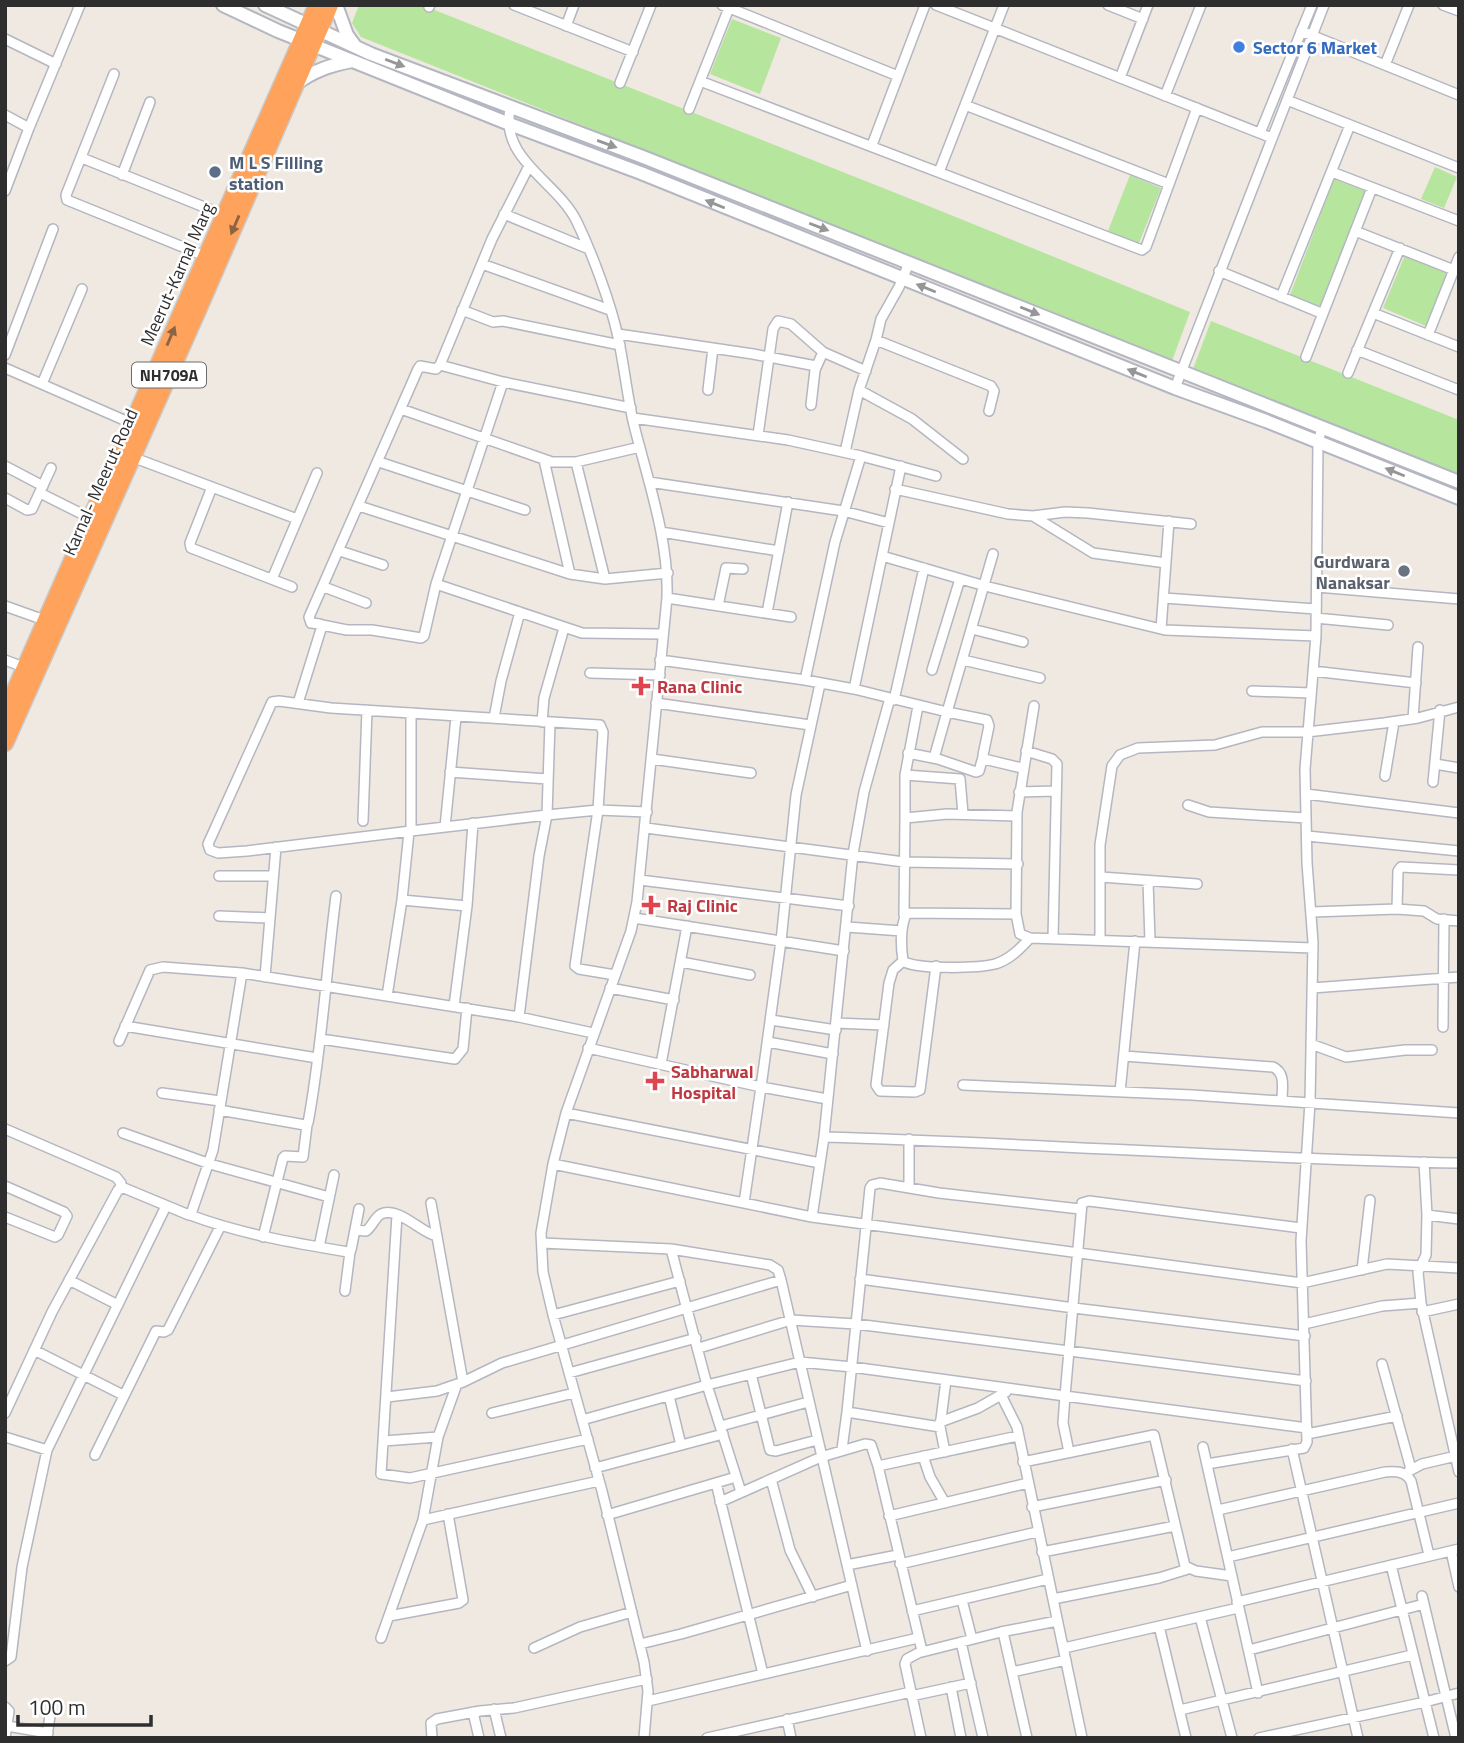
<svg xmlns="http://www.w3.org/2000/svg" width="1464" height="1743" font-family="'Titillium Web',sans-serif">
<rect width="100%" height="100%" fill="#efe9e1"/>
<path fill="#b6e59e" d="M359 5H422L931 207 1190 312 1172 361 361 37 352 23Z
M732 19 781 38 760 94 710 74Z
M1435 167 1457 177 1444 208 1421 199Z
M1130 175 1161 188 1139 243 1108 231Z
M1334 179 1365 191 1321 307 1290 295Z
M1405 255 1448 273 1426 326 1383 308Z
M1211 321 1459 420V474L1193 369Z"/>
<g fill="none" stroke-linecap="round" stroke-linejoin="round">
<defs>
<path id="street" d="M514 5 633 52
M722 5 898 76
M936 5 1272 138
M1108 5 1143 19
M1443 5 1459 11
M429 7 430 5
M566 26 574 5
M1301 31 1459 95
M5 39 56 64
M1385 65 1409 5
M114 74 66 195 67 200 205 256
M1120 78 1148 5
M700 81 1142 250 1146 247 1197 108
M620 83 651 5
M1165 96 1201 5
M1287 100 1459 168
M965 105 1169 184
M510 109C500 160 558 182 577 222 592 253 611 304 618 337 624 365 627 394 633 421 647 479 669 538 667 598L637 902 631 931 566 1113 553 1164 541 1233 543 1272 553 1315 602 1491 644 1662 648 1691 644 1738
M689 109 729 8
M5 115 29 128 80 5
M1260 133 1312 5
M872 145 925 5
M82 158 224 215
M939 172 1004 5
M1332 172 1459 221
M122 175 150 102
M5 191 29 128
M504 214 589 249
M1355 231 1454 270
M482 264 610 310
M1219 271 1321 313
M1281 297 1350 125
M462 310 493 322 503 321 620 345
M1373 313 1459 347
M618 334 753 354 816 366
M1428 335 1459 257
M876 340 991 386 994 391 989 411
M1357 350 1459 390
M5 355 53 229
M1306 357 1372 188
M440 365 503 382 631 408
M5 368 133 424
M1348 373 1400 248
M503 382 436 584 582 633 662 634
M42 384 82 289
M1175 388 1324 5
M708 390 713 348
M859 390 912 419 963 459
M811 405 815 370 823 352
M401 409 552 462H576L640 447
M633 418 788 440 861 456 936 476
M758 435 773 329 778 321 791 324 823 352 866 371
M845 452 859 390 876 340 881 319 899 287 909 263
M132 457 297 519
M544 460 570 574 605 579 668 573
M379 462 525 510
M576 462 605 579
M5 466 43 486
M649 482 843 511 889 523
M212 487 190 543 191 548 292 587
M895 489 1008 514 1033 516 1065 512 1088 513 1191 524
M40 493 92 519
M5 498 27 510 32 509 51 468
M359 506 570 574
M1033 516 1093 553 1166 563
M661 532 779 551
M340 551 383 565
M993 554 947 712 987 720 989 726 983 755 984 759 1022 768
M882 556 985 586 1165 630 1316 636
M272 579 317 473
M324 587 366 603
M1317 587 1459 599
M667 598 791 617
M1164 598 1316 609
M5 606 47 621
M718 606 726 568 743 569
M767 613 788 502
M1316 618 1388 625
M322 625 347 630H372L421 638 424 636 436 584
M972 629 1023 642
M1161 629 1169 521
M5 660 26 668
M660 660 805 680 854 689 947 712 934 758
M963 660 1040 678
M932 670 960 579
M1313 671 1416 683
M590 673 660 675
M805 680 835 542 861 456
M820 684 796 795 781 941 761 1087 827 1099
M854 689 901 466
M1252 691 1311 693
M890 698 864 792 853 854 824 1137C1036 1143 1247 1159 1459 1163
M894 700 924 568
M298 703 322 626 320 624 311 623 309 617 418 369 420 366 436 369 440 365 492 239 529 166
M656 703 810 725
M1034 706 1017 812 1016 914 1020 934 1030 938 1313 948
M411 713V831L247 851 218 853 210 850 208 844 272 702 279 701 331 708 600 725 603 732 598 810 547 815 550 722
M494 718 501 681 520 612
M1413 719 1418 647
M542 722 544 698 564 628
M1026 751 1052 759 1057 764 1053 938
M908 753 938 759 976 772 979 771 983 757
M652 759 751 773
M1435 764 1459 768
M450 772 548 779
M905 775 960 779 963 814
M1385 776 1394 722
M1433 782 1440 710
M1019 792 1055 791
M1306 794 1459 813
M1188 805 1209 812 1306 818
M905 818V775L918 706
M363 821 367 710
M445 827 456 717
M646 828 904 862 1018 864
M411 831 547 815 539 856 519 1017
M409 832 402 900 467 906 473 823
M1307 836 1459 851
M219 876H273
M1101 877 1197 884
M640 880 849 906
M1148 881 1150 942
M402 900 387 996 519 1017 593 1033
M1397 909 1398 871 1401 867 1459 870
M1312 912 1397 909 1424 911 1437 919 1459 921
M1016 914 907 913C900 925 901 947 903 961 916 970 979 968 995 964 1009 960 1020 949 1030 938
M904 915 905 818 947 814 1017 816
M219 916 270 918
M634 918 844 951
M847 927 902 931
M1100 939V845L1112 766 1120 755 1138 748 1215 745 1262 732H1307L1384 723 1418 718 1459 707
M903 961 893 970 889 983 876 1085 880 1091 915 1092 920 1090 936 966
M681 962 750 975
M615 975 579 969 575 966 598 810 647 812
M265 977 276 847
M610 988 674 1000
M1312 988 1459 977
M454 1006 467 906
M771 1020 836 1030
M836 1023 884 1025
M125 1026 317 1058
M1443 1027 1444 919
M321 1039 455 1059 463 1049 467 1008
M119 1041 150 970 163 967 242 973
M768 1042 833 1054
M1311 1044 1346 1057 1405 1050H1432
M588 1048 761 1087 744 1203
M1124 1056 1273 1067C1286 1073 1282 1088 1282 1100
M661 1064 687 926
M963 1085 1192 1095 1459 1113
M1120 1092 1135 941
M162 1093 220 1101
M219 1110 305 1125 308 1123C322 1048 326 972 336 896
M566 1113 820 1163
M5 1129 116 1177 121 1183 120 1188
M123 1133 210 1164 329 1197
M824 1137 812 1217 1302 1283 1387 1264 1459 1268
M909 1139V1188
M1424 1162 1427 1215 1426 1255 1418 1272 1421 1303 1459 1472
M553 1164 812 1217
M5 1186 64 1212 67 1216 58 1235 55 1237 5 1217
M431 1203 463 1382
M190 1215C241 1234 294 1243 348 1252L351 1250 359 1209
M397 1215 381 1474 410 1478 588 1439
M1427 1215 1459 1219
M1301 1228 1089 1201 1082 1203 1065 1396 1307 1428
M355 1230 366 1231C372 1227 375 1217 381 1214 399 1206 422 1234 437 1236
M263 1237 283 1158 285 1156 303 1157 307 1125
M542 1243 671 1249 770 1265 778 1270 781 1280 800 1362 852 1367 1065 1396 1063 1423 1069 1452
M319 1247 334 1175
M671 1249 707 1385 741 1492
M1362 1270 1370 1200
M860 1279 1074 1308 1305 1336
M69 1280 118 1305
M345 1291 350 1252
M1422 1312 1459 1304
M553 1315 680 1281
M1304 1324 1382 1306 1421 1303
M699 1348 791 1320 856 1324 1306 1381
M34 1350 123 1395
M1382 1364 1411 1469
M569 1373 696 1338
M751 1374 770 1450 776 1451 817 1440
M1001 1395 1017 1427 1082 1738
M669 1396 681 1445
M387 1397 437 1391 463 1382 502 1363 781 1280
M5 1413 52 1312 118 1190 124 1188 189 1215 191 1214 213 1150 242 973 387 996
M492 1413 574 1393
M582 1420 707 1385 800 1362 867 1651
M940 1422 978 1408 1006 1392
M721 1426 808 1402
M940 1427 847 1412 870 1188 872 1185 880 1183 939 1193 1080 1209
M1307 1434 1397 1416
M5 1437 47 1450
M383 1441 438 1437
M1203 1447 1258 1693
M842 1449 847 1412
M1292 1449 1358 1738
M945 1452 940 1427 946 1380
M95 1455 156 1331 164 1332 168 1330 220 1227
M923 1456 930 1477 945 1503
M1023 1462 1154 1435 1185 1566 1196 1571 1232 1576
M1207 1464 1304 1448 1307 1442 1301 1241 1310 1102 1313 942 1307 863 1305 769 1316 636 1318 442 1322 428
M878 1466 1018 1436
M595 1468 723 1434
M1409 1471 1422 1464 1456 1456
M771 1479 790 1550 813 1597
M716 1483 763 1674
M720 1502 821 1457 865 1444 871 1445 878 1466 922 1651 907 1659 905 1664 921 1738
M1032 1507 1166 1480
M1218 1510 1385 1472C1396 1471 1405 1471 1411 1481L1429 1555
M607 1515 736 1477
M889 1516 1028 1483
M423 1520 599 1481
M1451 1551 1459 1587
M1042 1552 1175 1526
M1228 1557 1459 1503
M900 1564 1037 1532
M847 1565 898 1555
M1391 1565 1434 1738
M1422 1596 1456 1738
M1053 1599 1159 1578 1188 1569
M962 1600 972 1639
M1237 1602 1459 1549
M912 1611 1048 1579
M389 1616 459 1603 463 1600 448 1514
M1200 1617 1232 1738
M1159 1626 1186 1738
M1003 1632 1027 1738
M381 1638 423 1520 438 1437 457 1384
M961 1642 983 1738
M640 1644 681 1634 852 1585
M534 1648 580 1627 632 1612
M1064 1648 1238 1608
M1249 1650 1424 1604
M922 1652 1001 1632 1057 1621
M5 1661 11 1657 22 1567 47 1450 166 1206
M1012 1672 1066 1660
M951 1687 961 1738
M911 1696 971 1683
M648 1701 918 1638
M5 1707 9 1711 5 1738
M494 1709 501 1738
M1180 1710 1412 1655
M473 1712 479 1738
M787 1719 791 1738
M7 1726 48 1733
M47 1736 50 1716
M432 1738 431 1723 437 1719 480 1711 514 1708 647 1679
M707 1738 911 1692
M1259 1738 1425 1702 1459 1693"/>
<path id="secondary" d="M223 5 278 31 507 123 641 173 1175 388 1266 421 1459 498
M265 5 371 54 643 157 1459 482
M336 5 347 35 355 46
M296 84C313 71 330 65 352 61"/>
<path id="highway" d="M5 713 317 5
M5 743 198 310 330 5"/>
</defs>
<use href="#street" stroke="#b4b7c1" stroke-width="12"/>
<use href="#secondary" stroke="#b4b7c1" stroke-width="16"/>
<use href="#highway" stroke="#c9c9c9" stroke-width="19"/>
<use href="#street" stroke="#fff" stroke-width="9"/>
<use href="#secondary" stroke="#fff" stroke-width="12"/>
<use href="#highway" stroke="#ffa35c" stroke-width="16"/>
</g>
<defs><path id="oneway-solid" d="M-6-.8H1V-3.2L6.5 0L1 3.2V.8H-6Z" transform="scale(1.75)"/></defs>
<g fill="#969696">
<use href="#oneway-solid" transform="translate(395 63) rotate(21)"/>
<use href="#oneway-solid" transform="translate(607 144) rotate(20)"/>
<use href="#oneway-solid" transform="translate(715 204) rotate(-158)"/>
<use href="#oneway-solid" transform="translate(819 227) rotate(21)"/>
<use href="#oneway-solid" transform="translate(926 288) rotate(-158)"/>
<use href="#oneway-solid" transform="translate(1030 311) rotate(22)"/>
<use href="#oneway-solid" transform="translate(1137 373) rotate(-158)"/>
<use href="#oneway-solid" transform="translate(1395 472) rotate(-158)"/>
</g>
<g fill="#8c6343">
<use href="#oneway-solid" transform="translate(235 225) rotate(113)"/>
<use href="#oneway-solid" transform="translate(171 336) rotate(-67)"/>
</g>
<circle fill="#3f7fe0" stroke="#fff" stroke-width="2.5" cx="1239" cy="47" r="7"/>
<circle fill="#5c6f8a" stroke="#fff" stroke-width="2.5" cx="215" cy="172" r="7"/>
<circle fill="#6b7280" stroke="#fff" stroke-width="2.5" cx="1404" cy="571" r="7"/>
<g fill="#e0444e" stroke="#fff" stroke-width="2.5">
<path d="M637.5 675.5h7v7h7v7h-7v7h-7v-7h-7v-7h7z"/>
<path d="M647.5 894.5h7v7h7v7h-7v7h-7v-7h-7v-7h7z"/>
<path d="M651.5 1070.5h7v7h7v7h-7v7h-7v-7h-7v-7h7z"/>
</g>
<g text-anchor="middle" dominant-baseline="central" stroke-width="5" stroke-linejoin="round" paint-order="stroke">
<rect fill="#fff" stroke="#6d6d6d" stroke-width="2" x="132" y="362.5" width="74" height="25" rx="5"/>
<g font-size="16" font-weight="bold" fill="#2e2e2e">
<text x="169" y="375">NH709A</text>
</g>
<g font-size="18" font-weight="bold" fill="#366cbe" stroke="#fff" text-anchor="start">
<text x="1253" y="47">Sector 6 Market</text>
</g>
<g font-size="18" font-weight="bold" fill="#4e5e75" stroke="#fff" text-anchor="start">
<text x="229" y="162">M L S Filling<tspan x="229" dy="21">station</tspan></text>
</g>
<g font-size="18" fill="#2e2e2e" stroke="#fff">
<text transform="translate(177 274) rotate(-66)">Meerut-Karnal Marg</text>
<text transform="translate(100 482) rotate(-66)">Karnal- Meerut Road</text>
</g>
<g font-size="18" font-weight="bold" fill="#5b616d" stroke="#fff" text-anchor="end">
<text x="1390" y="561">Gurdwara<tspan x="1390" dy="21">Nanaksar</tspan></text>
</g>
<g font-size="18" font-weight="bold" fill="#be3a42" stroke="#fff" text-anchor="start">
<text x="657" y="686">Rana Clinic</text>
<text x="667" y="905">Raj Clinic</text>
<text x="671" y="1071">Sabharwal<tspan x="671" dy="21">Hospital</tspan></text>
</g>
</g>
<rect width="1464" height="1743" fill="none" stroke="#2e2e2e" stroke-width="14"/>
<path d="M18 1715v10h133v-10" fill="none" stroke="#2e2e2e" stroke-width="3.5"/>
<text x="28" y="1715" font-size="21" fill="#2e2e2e" stroke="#ffffff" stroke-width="5" paint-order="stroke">100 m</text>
</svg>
